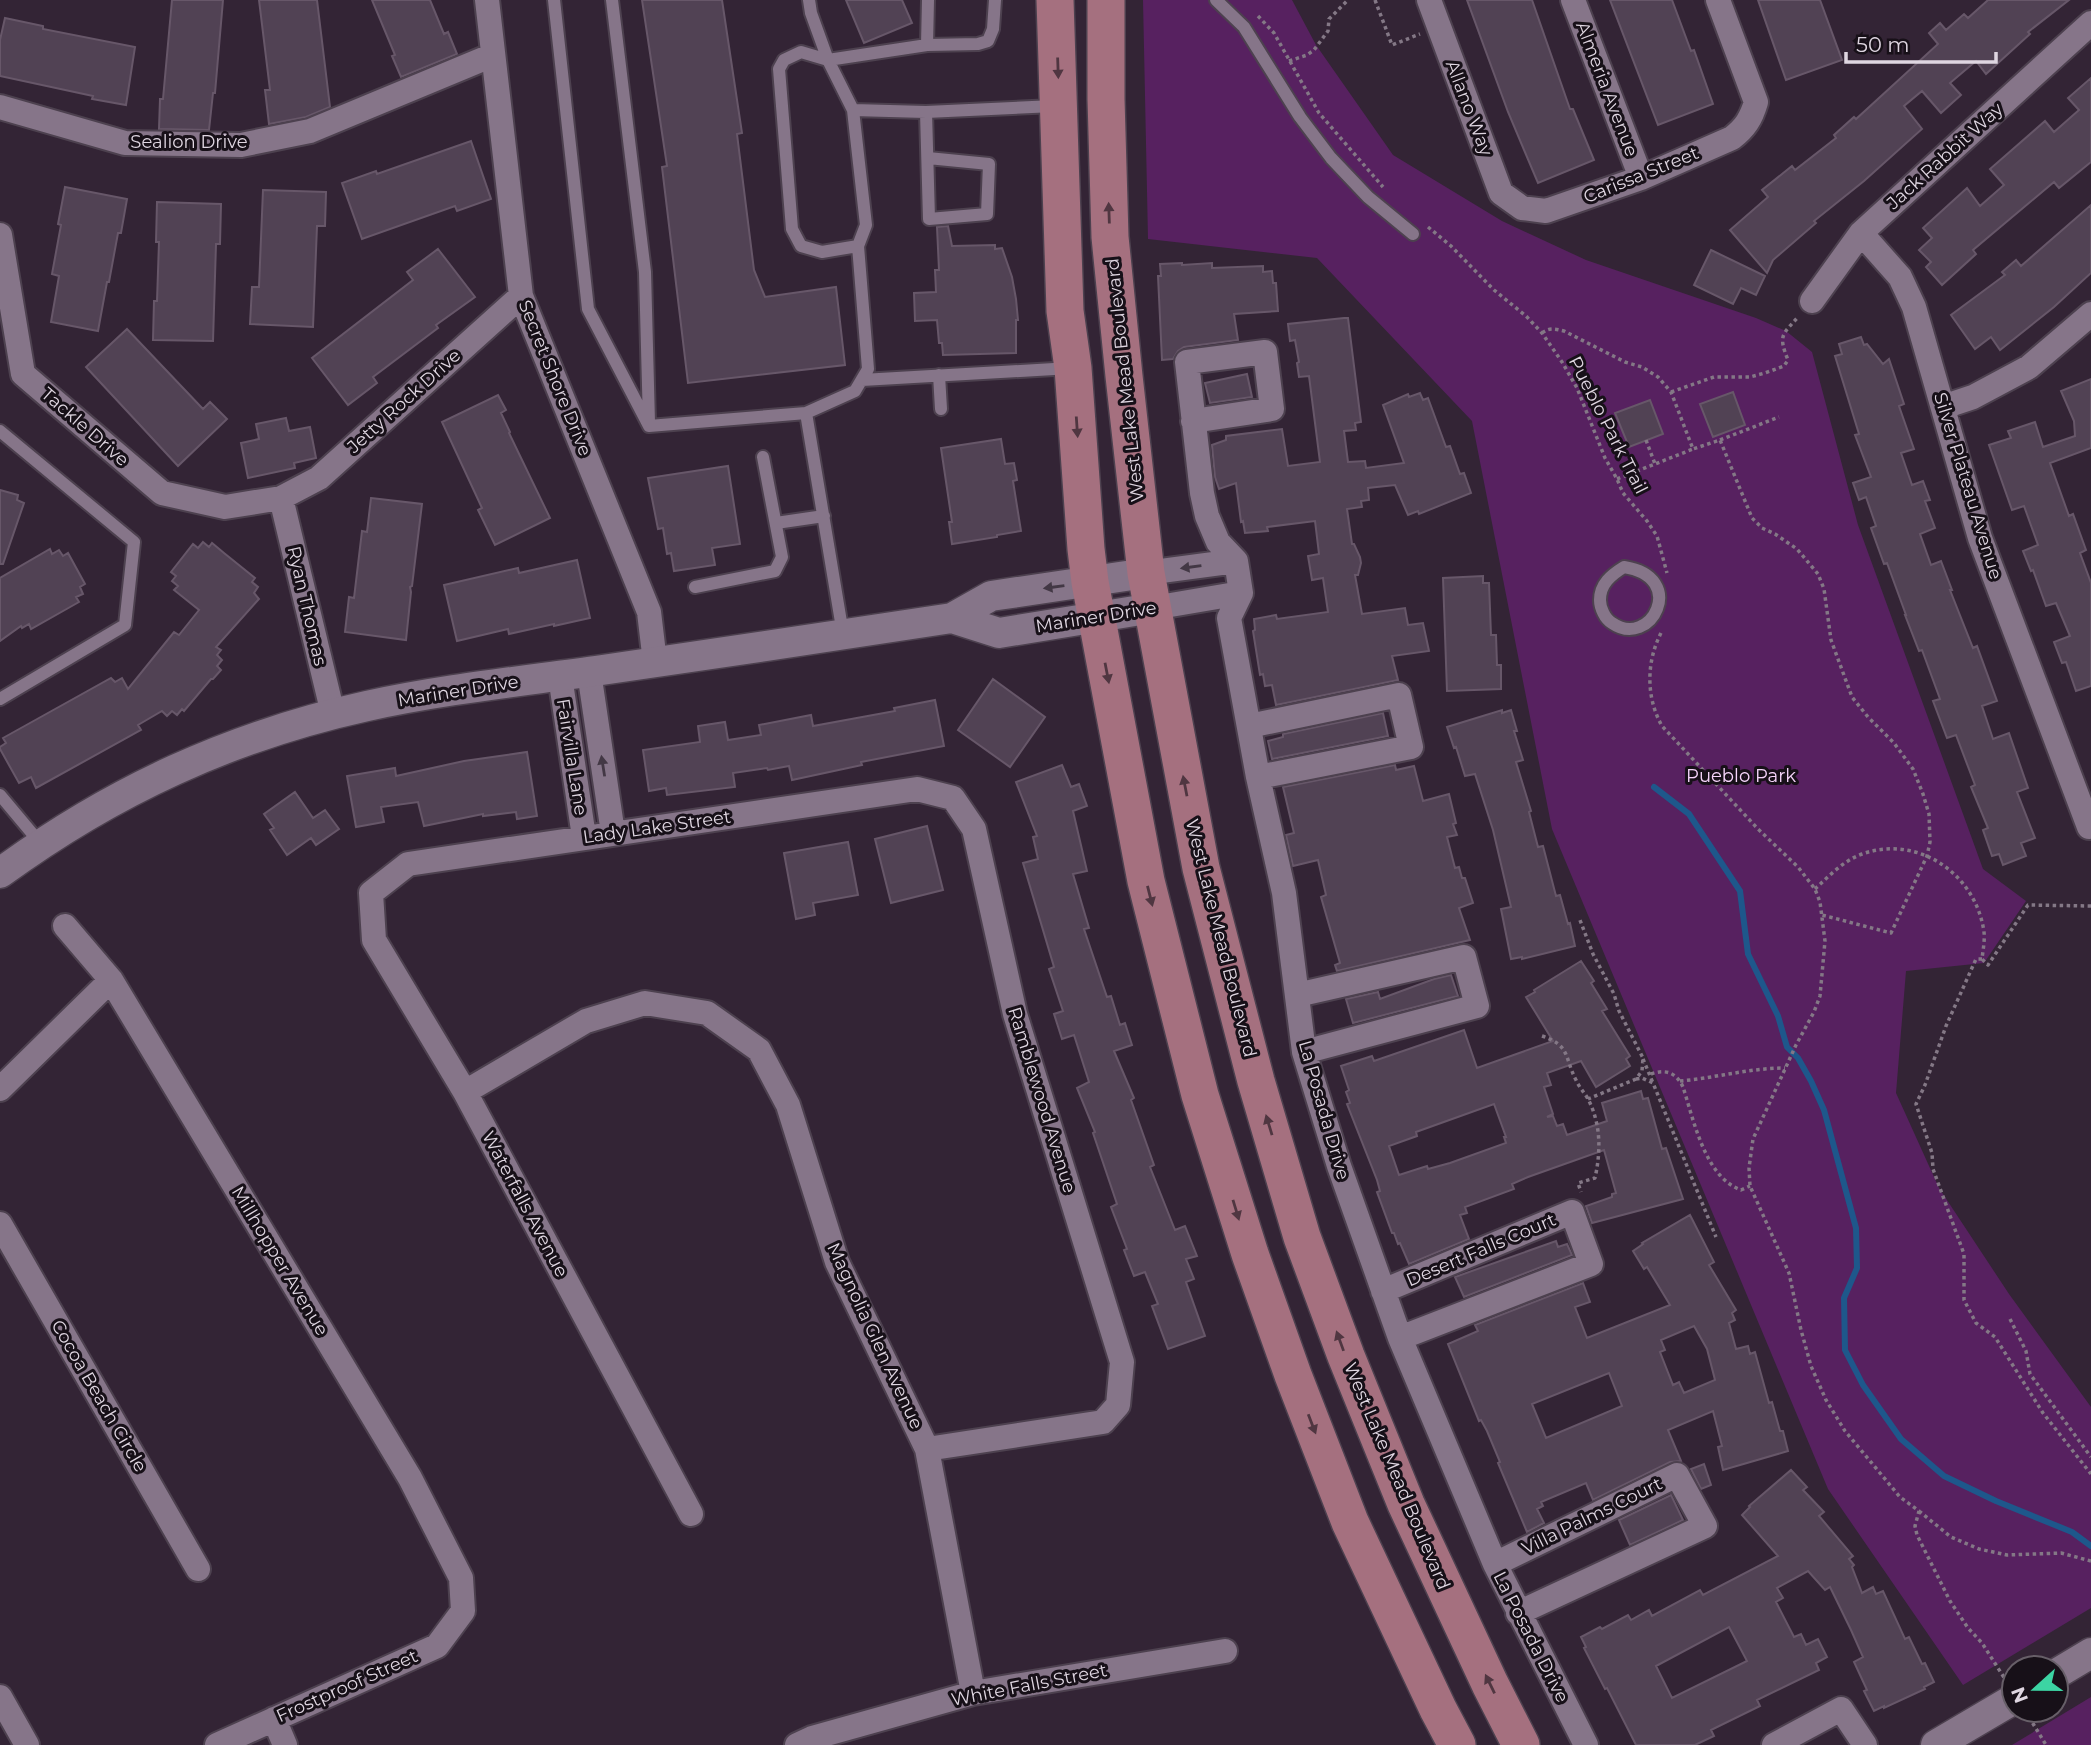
<svg xmlns="http://www.w3.org/2000/svg" width="2091" height="1745" font-family="Montserrat,sans-serif">
<rect width="100%" height="100%" fill="#332435"/>
<path fill="#572160" d="M1143 0H1292L1316 45 1393 155 1502 221 1586 260 1756 318 1786 331 1812 352 1858 525 1983 869 2026 901 1984 963 1906 971 1896 1093 1939 1188 2009 1294 2091 1407V1608L1963 1685 1828 1489 1552 829 1472 421 1317 258 1148 239Z
M2091 1697V1745H2012Z"/>
<g fill="none" stroke-linecap="round" stroke-linejoin="round">
<path stroke="#1e578b" stroke-width="6" d="M1654 787 1689 814 1740 891 1748 954 1778 1016 1787 1047 1798 1058 1811 1081 1824 1110 1856 1228 1857 1268 1844 1298 1845 1350 1863 1385 1901 1439 1944 1476 1996 1501 2072 1532 2091 1546"/>
</g>
<path fill="#514254" stroke="#675769" stroke-width="2" fill-rule="evenodd" d="M172 0H223L215 93H213L209 130 159 129 160 99H163Z
M259 0H317L330 107 306 117 269 124 265 90H270Z
M372 0H430L444 34 448 32 457 54 401 77 392 56 395 55Z
M642 0H722L742 133 737 134 754 270 765 297 836 287 845 365 688 383 662 167 667 166Z
M846 0H902L912 23 864 43Z
M1467 0H1532L1570 109H1573L1594 160 1538 183 1508 112Z
M1610 0H1672L1691 51 1694 50 1713 104 1658 125Z
M1758 0H1820L1842 60 1786 80Z
M1988 0H2069L2028 32 2030 34 1986 74 1976 61 1950 83 1961 95 1941 113 1922 91 1904 106 1922 129 1864 181 1814 221 1816 223 1773 260 1767 273 1730 230 1768 197 1762 190 1792 166 1795 170 1836 138 1834 135 1854 117 1856 119 1938 44 1929 33 1940 23 1946 30 1964 14 1968 18Z
M5 18 43 26V29L135 47 126 105 92 99 93 96 0 76V40Z
M2091 78V162L2059 188 2054 182 1973 250 1976 254 1942 285 1926 267 1931 262 1919 250 1932 238 1923 228 1967 188 1980 206 2004 185 1990 169 2045 121 2054 132 2079 110 2068 98Z
M471 141 491 199 457 211 455 206 362 239 342 183 376 171 377 174Z
M65 187 127 199 121 233H118L109 282H107L98 331 51 322 59 276 52 274 61 225 58 224Z
M263 190 326 192 325 226H317L313 327 250 324 252 287H259Z
M157 202 221 204 220 244H216L213 341 153 340 154 301H157L159 242H156Z
M2091 205V273L2054 307 2000 350 1991 337 1975 349 1951 315 2005 275 2002 272 2016 260 2021 266Z
M948 226 952 246 995 245V249L1002 248 1012 277 1016 299 1018 320H1016V353L943 355 942 343H939L937 320 915 321 914 293 936 292 935 270H939L937 227Z
M438 249 475 297 436 325 438 328 373 377 377 383 348 405 312 358 413 280 407 272Z
M1711 250 1765 276 1756 295 1741 288 1733 304 1694 285Z
M1182 263V265L1212 263V268L1263 266V272L1272 271 1273 283H1276L1278 311 1234 314 1238 340 1184 347 1178 351 1173 359 1162 360 1158 276H1161L1160 264Z
M1344 318H1348L1361 422 1355 423 1356 430 1344 431 1348 462 1365 461 1366 468 1404 463 1383 405 1408 394 1409 397 1420 393 1423 400 1428 398 1446 447 1450 446 1460 474 1464 473 1471 493 1419 514 1418 511 1408 515 1395 485 1368 488 1369 500 1361 501 1362 507 1347 509 1352 544H1354L1360 557 1361 563 1358 575H1355L1362 614 1405 608 1408 625 1423 623 1429 651 1392 656 1398 680 1276 705 1272 685 1265 686 1263 674 1260 675 1253 631 1255 630 1254 619 1276 615 1277 619 1328 612 1323 578 1312 580 1308 556 1319 554 1315 521 1267 527 1268 531 1245 533 1243 521 1241 522 1236 483 1219 489 1215 477 1212 445 1226 440V436L1282 429 1288 466 1320 462 1309 376 1299 377 1297 363 1299 362 1295 340 1290 341 1288 324Z
M127 329 203 409 210 402 227 419 178 466 86 367Z
M1861 337 1864 345 1867 344 1883 364 1889 359 1904 404 1899 406 1914 449 1901 453 1912 485 1923 481 1930 500 1925 501 1935 528 1920 534 1931 565 1941 561 1952 590H1950L1973 648 1977 646 1997 701 1982 706 1993 739 2009 733 2028 788 2017 792 2035 838 2021 843 2026 856 2003 865 1999 854 1992 856 1983 830 1988 828 1971 787 1975 785 1956 735 1947 738 1933 701 1940 699 1922 650 1919 651 1905 615H1906L1887 563 1884 564 1871 528 1876 526 1866 497 1859 500 1853 483 1871 477 1855 435 1859 434 1835 356 1842 354 1839 344Z
M1247 374 1252 397 1210 403 1205 383Z
M2091 379V448L2050 463 2069 516 2073 514 2086 550 2080 553 2091 583V686L2076 691 2066 662 2062 663 2054 642 2070 636 2056 603 2046 606 2033 570 2031 571 2023 551 2038 545 2024 506 2012 510 1989 445 2011 438 2008 431 2035 422 2043 447 2075 436 2074 421 2061 391Z
M1733 392 1745 425 1713 437 1700 404Z
M498 395 506 410 501 413 510 432 509 433 550 518 495 545 478 510 482 508 442 422Z
M1650 400 1663 434 1629 447 1615 413Z
M286 418 289 431 310 427 316 458 294 463 295 468 248 478 241 443 259 439 256 424Z
M1001 439 1005 464 1014 463 1017 480 1013 481 1021 531 997 535V537L952 544 949 522H952L941 448Z
M728 466 740 544 712 548 715 565 674 571 671 553 667 554 663 528 658 529 648 478Z
M0 490 18 495 17 500 24 503 3 564H0Z
M371 498 422 504 412 586 410 587 411 592 406 640 345 632 349 597 354 598 362 531 367 532Z
M203 542 209 547 212 543 224 553 255 578 252 582 258 587 254 593 259 599 216 647 221 650 217 655 222 660 217 666 221 670 213 679H211L184 711 182 709 177 715 172 711 167 716 162 711 138 725 141 730 36 788 31 777 19 783 0 749V747L6 743 3 738 111 678 115 682 122 678 128 689 174 632 179 635 199 610 174 590 178 586 172 581 176 576 171 572 193 544 198 548Z
M50 549 52 554 59 550 63 556 68 553 85 584 80 587 83 594 76 597 79 602 31 629 29 624 22 628 21 626 0 641V578Z
M577 560 590 618 554 626V624L509 634 508 629 457 641 444 585 518 568 519 573Z
M1483 576V583H1489L1491 635H1496L1497 665H1501V689L1447 691 1443 578Z
M993 679 1045 717 1010 767 958 730Z
M935 700 944 746 861 762 862 765 792 780 789 766 768 770 767 768 733 773 735 787 667 795 666 788 649 791 643 750 700 742 698 726 725 722 728 740 761 735 759 725 811 715 813 726 895 711 894 708Z
M1502 710V713L1511 710 1517 731H1514L1523 760 1516 762 1531 811 1529 812 1538 847 1543 846 1556 896 1560 895 1568 924 1570 923 1575 946 1522 959V957L1511 959 1501 909 1511 907 1493 830 1475 774 1465 776 1456 747 1454 748 1447 727Z
M1383 713 1388 736 1272 759 1268 741 1283 737V734Z
M527 752 537 816 517 819 516 812 483 816V814L424 826 418 802 381 807 384 822 356 827 347 776 395 768 396 776 464 761Z
M1062 765 1071 787 1079 784 1087 806 1073 811 1087 871 1073 874 1089 928 1084 929 1107 997 1111 996 1120 1025 1125 1023 1132 1045 1114 1051 1134 1098 1131 1100 1154 1165 1150 1167 1175 1230 1185 1226 1197 1256 1186 1259 1194 1279 1186 1282 1205 1336 1168 1349 1152 1306 1158 1304 1145 1272 1134 1276 1124 1250 1127 1249 1111 1207 1117 1204 1093 1133 1095 1132 1077 1088 1089 1082 1074 1035 1062 1039 1054 1014 1063 1011 1049 969 1054 967 1023 863 1038 859 1033 837 1037 836 1016 782Z
M1395 765 1396 770 1414 766 1423 801 1449 794 1456 823 1453 824 1457 835 1447 837 1455 868 1459 867 1462 878H1465L1473 903 1459 908 1470 940 1337 971 1335 965 1340 963 1321 897 1326 895 1318 860 1293 866 1286 835 1294 833 1283 787Z
M295 792 313 818 325 810 339 829 316 845 311 838 287 855 270 830 274 828 264 814Z
M927 826 943 890 891 903 875 839Z
M848 842 858 895 813 903 815 915 796 919 784 853Z
M1581 961 1594 981 1591 983 1607 1009 1602 1011 1630 1056 1626 1059 1630 1066 1596 1087 1581 1061 1547 1073 1551 1085 1544 1087 1553 1114 1547 1117 1553 1116 1557 1126 1563 1124 1567 1135 1607 1121 1602 1103 1641 1091 1643 1099 1648 1098 1662 1149 1666 1148 1683 1199 1592 1223 1586 1206 1612 1197V1194L1616 1193 1604 1150 1528 1177 1512 1184 1514 1189 1465 1207 1467 1213 1460 1215 1469 1239 1409 1264 1400 1243 1398 1244 1394 1233H1392L1377 1192 1380 1191 1377 1180 1347 1104 1350 1103 1346 1092 1349 1090 1341 1066 1372 1056 1374 1061 1464 1030 1477 1068 1553 1041 1526 997 1535 992 1534 990ZM1494 1104 1506 1137H1504L1506 1143 1450 1163 1428 1169 1427 1166 1399 1175 1389 1146 1417 1136 1416 1132Z
M1451 975 1458 996 1353 1023 1346 999 1378 992 1380 999 1434 979Z
M1690 1215 1714 1262 1709 1265 1736 1310 1732 1313 1735 1320 1729 1323 1736 1349 1748 1346 1750 1354 1755 1352 1769 1403 1772 1402 1780 1431H1783L1788 1451 1723 1470 1718 1447 1722 1446 1713 1411 1668 1430 1681 1461 1670 1462 1593 1500 1586 1483 1541 1502 1543 1506 1537 1509 1544 1523 1527 1532 1498 1463 1500 1462 1487 1431 1481 1420 1479 1421 1448 1344 1478 1331 1475 1325 1583 1283 1590 1302 1575 1307 1587 1338 1670 1305 1647 1267 1644 1269 1633 1251 1643 1244 1642 1243ZM1694 1326 1707 1349 1715 1380 1684 1393 1679 1382 1673 1385 1660 1352 1665 1350 1661 1340ZM1609 1373 1622 1406 1546 1438 1532 1404Z
M1556 1241 1558 1247 1567 1244 1572 1255 1464 1297 1455 1277Z
M1704 1464 1711 1485 1701 1489 1691 1469Z
M1791 1470 1807 1487 1803 1490 1824 1512 1819 1516 1853 1556 1849 1559 1854 1565 1852 1567 1862 1593 1873 1587 1876 1594 1883 1591 1905 1639 1909 1637 1922 1664 1925 1663 1934 1682 1924 1687 1925 1689 1884 1708V1706L1874 1711 1864 1691 1867 1690 1854 1662 1863 1657 1851 1630 1830 1587 1825 1590 1808 1571 1777 1588 1783 1598 1776 1602 1794 1637 1801 1634 1806 1645 1818 1639 1827 1657 1816 1663 1819 1670 1757 1700 1760 1706 1711 1730 1714 1736 1695 1745H1636L1607 1688 1605 1689 1584 1648 1586 1647 1581 1637 1600 1627 1602 1629 1628 1615 1631 1620 1649 1610 1652 1616 1700 1590 1703 1595 1778 1556 1742 1515 1750 1507 1749 1506ZM1729 1627 1747 1661 1672 1698 1656 1666Z
M1671 1495 1683 1520 1630 1545 1619 1520Z"/>
<g fill="none" stroke-linecap="round" stroke-linejoin="round">
<defs>
<path id="service" d="M554 0 588 309 649 426 806 413 855 391 868 369 858 246 866 225 853 110
M612 0 645 272 649 423
M809 0 811 13 828 60
M928 0 927 45 828 60 853 110 926 112 1054 106
M1216 0 1244 27 1300 117 1331 158 1368 197 1413 234
M927 45 978 44 988 41 993 29 995 0
M828 60 801 52 784 60 779 69 792 229 801 246 822 252 858 246
M926 112 929 219 987 214 989 164 928 158
M939 375 941 409
M862 380 1071 368
M806 413 843 634
M0 431 134 542 125 625 0 699
M776 523 824 516
M1624 567C1689 577 1651 650 1612 623 1605 619 1600 608 1600 600 1600 584 1611 575 1624 567Z
M695 587 775 571 782 557 763 457
M0 795 41 844"/>
<path id="minor" d="M487 0 521 296 649 612 655 662
M1429 0 1501 193 1522 208 1546 211 1641 178 1732 138C1745 128 1751 119 1756 102L1718 0
M1573 0 1641 178
M0 107 125 143 241 145 310 131 493 55
M1861 233 1900 277 1914 307 1980 538 2089 827
M0 235 23 374 162 493 225 507 281 498 319 478 521 296
M1812 301 1861 233 2091 23
M1943 407 1973 397 2029 367 2091 314
M1193 421 1272 409 1265 352 1187 362 1202 493 1207 516 1218 542 1236 561 1241 593 1229 618 1258 777 1284 893 1304 1052 1339 1166 1400 1338 1495 1564 1586 1745
M281 498 333 714
M1146 573 1236 561
M1153 608 1241 593
M589 672 613 833
M560 676 584 837
M1249 726 1399 695 1411 747 1258 777
M65 926 111 980 410 1478 461 1578 463 1611 437 1646 217 1745
M1297 995 1464 957 1477 1006 1304 1052
M0 1089 111 980
M465 1092 586 1021 645 1003 707 1013 759 1050 788 1105 837 1262 927 1449 973 1693
M0 1224 198 1569
M1383 1291 1572 1212 1591 1264 1400 1338
M691 1514 465 1092 374 940 371 893 408 864 917 789 953 798 974 829 1015 1014 1122 1362 1118 1405 1103 1422 927 1449
M1495 1564 1677 1475 1705 1526 1518 1613
M0 1697 27 1745
M274 1719 285 1745
M797 1745 812 1738 973 1693 1225 1651
M1774 1745 1841 1709 1865 1745"/>
<path id="tertiary" d="M952 618 999 633 1153 608
M0 873C112 791 231 736 367 706 444 689 524 681 602 670 719 653 835 636 952 618L991 596 1146 573
M2056 1674 2091 1653
M1936 1745 2014 1699"/>
<path id="primary" d="M1055 0 1065 311 1073 368 1086 549 1090 582 1146 881 1200 1095 1250 1254 1293 1375 1350 1522 1438 1709 1457 1745
M1106 0V99L1110 237 1124 376 1146 573 1201 868 1256 1081 1302 1237 1346 1356 1406 1504 1490 1684 1521 1745"/>
</defs>
<use href="#service" stroke="#4d414f" stroke-width="16"/>
<use href="#minor" stroke="#4d414f" stroke-width="28"/>
<use href="#tertiary" stroke="#4d414f" stroke-width="33"/>
<use href="#primary" stroke="#4d414f" stroke-width="40"/>
<path stroke="#847886" stroke-width="3.5" stroke-dasharray="3.5 3.5" stroke-linecap="butt" d="M1375 0 1392 45 1420 34
M1258 16 1274 33 1319 113 1383 187
M1289 61 1307 55 1314 50 1328 31 1329 19 1348 0
M1428 227 1451 246 1494 290 1526 316 1542 333 1562 362 1577 388 1605 458 1617 479 1623 493 1647 521 1657 536 1667 573
M1542 333C1550 327 1555 329 1564 331L1625 362 1642 367 1658 377 1671 392 1693 449 1720 440 1752 518 1762 528 1775 534 1797 549 1818 574 1824 589 1831 640 1852 697 1868 717 1894 743 1913 769 1923 794 1929 814 1930 842 1927 856 1891 933 1822 915
M1671 392 1714 377H1750L1765 373 1784 366 1788 360C1778 335 1782 335 1799 316
M1646 440 1655 464
M1720 440 1779 417
M1617 479 1693 449
M1661 633C1646 662 1646 698 1662 726L1758 829 1798 867 1815 889 1820 902 1825 941 1820 996 1814 1012 1796 1045 1753 1139 1749 1168 1750 1186 1789 1273 1801 1330 1811 1366 1826 1400 1845 1431 1900 1497 1919 1511 1915 1526 1917 1535 1950 1601 1968 1628 1982 1643 2005 1679
M1815 889C1829 876 1843 861 1862 854 1918 834 1976 874 1984 932 1985 940 1983 950 1982 959L1988 965 2028 905 2091 906
M1580 920 1593 954 1614 994 1619 1011 1643 1058 1642 1071 1636 1079 1588 1099
M1982 959H1976L1946 1026 1925 1085 1916 1104 1932 1153 1933 1169 1964 1254V1300L1976 1323 1995 1337 2043 1413 2091 1474
M1542 1036C1571 1046 1564 1057 1576 1080 1579 1087 1584 1092 1588 1099 1601 1124 1601 1151 1595 1178L1578 1183 1581 1192
M1643 1059 1653 1083
M1651 1074C1665 1069 1676 1072 1683 1087 1694 1121 1705 1177 1741 1190L1750 1186
M1636 1079 1642 1078 1653 1083 1716 1237
M1680 1081C1715 1078 1750 1068 1785 1068
M2010 1319 2026 1351 2030 1374 2091 1457
M1919 1511 1951 1537 1979 1549 2007 1555 2061 1553 2091 1561
M2029 1717 2046 1745"/>
<use href="#service" stroke="#867589" stroke-width="12"/>
<use href="#minor" stroke="#867589" stroke-width="24"/>
<use href="#tertiary" stroke="#867589" stroke-width="30"/>
<use href="#primary" stroke="#a5707f" stroke-width="37"/>
</g>
<defs><path id="oneway-solid" d="M-6-.8H1V-3.2L6.5 0L1 3.2V.8H-6Z" transform="scale(1.75)"/></defs>
<g fill="#503641">
<use href="#oneway-solid" transform="translate(1058 68) rotate(88)"/>
<use href="#oneway-solid" transform="translate(1109 213) rotate(-92)"/>
<use href="#oneway-solid" transform="translate(1077 427) rotate(86)"/>
<use href="#oneway-solid" transform="translate(1107 673) rotate(79)"/>
<use href="#oneway-solid" transform="translate(1185 786) rotate(-101)"/>
<use href="#oneway-solid" transform="translate(1150 896) rotate(76)"/>
<use href="#oneway-solid" transform="translate(1269 1125) rotate(-107)"/>
<use href="#oneway-solid" transform="translate(1236 1210) rotate(73)"/>
<use href="#oneway-solid" transform="translate(1340 1341) rotate(-110)"/>
<use href="#oneway-solid" transform="translate(1312 1424) rotate(69)"/>
<use href="#oneway-solid" transform="translate(1490 1684) rotate(-116)"/>
</g>
<g fill="#433845">
<use href="#oneway-solid" transform="translate(1191 567) rotate(172)"/>
<use href="#oneway-solid" transform="translate(1054 587) rotate(172)"/>
<use href="#oneway-solid" transform="translate(603 766) rotate(-99)"/>
</g>
<g text-anchor="middle" dominant-baseline="central" stroke-width="6" stroke-linejoin="round" paint-order="stroke">
<g font-size="18" fill="#dfd6e1" stroke="#171018">
<text transform="translate(1607 89) rotate(69)">Almeria Avenue</text>
<text transform="translate(1469 108) rotate(69)">Allano Way</text>
<text x="189" y="142">Sealion Drive</text>
<text transform="translate(1945 156) rotate(-42)">Jack Rabbit Way</text>
<text transform="translate(1641 175) rotate(-22)">Carissa Street</text>
<text transform="translate(555 378) rotate(68)">Secret Shore Drive</text>
<text transform="translate(1125 380) rotate(-96)">West Lake Mead Boulevard</text>
<text transform="translate(404 401) rotate(-42)">Jetty Rock Drive</text>
<text transform="translate(1608 425) rotate(63)">Pueblo Park Trail</text>
<text transform="translate(85 427) rotate(41)">Tackle Drive</text>
<text transform="translate(1968 486) rotate(73)">Silver Plateau Avenue</text>
<text transform="translate(307 606) rotate(77)">Ryan Thomas</text>
<text transform="translate(1096 617) rotate(-9)">Mariner Drive</text>
<text transform="translate(458 691) rotate(-9)">Mariner Drive</text>
<text transform="translate(572 757) rotate(81)">Fairvilla Lane</text>
<text transform="translate(657 827) rotate(-8)">Lady Lake Street</text>
<text transform="translate(1221 938) rotate(76)">West Lake Mead Boulevard</text>
<text transform="translate(1042 1100) rotate(73)">Ramblewood Avenue</text>
<text transform="translate(1324 1110) rotate(74)">La Posada Drive</text>
<text transform="translate(525 1204) rotate(62)">Waterfalls Avenue</text>
<text transform="translate(1481 1250) rotate(-23)">Desert Falls Court</text>
<text transform="translate(280 1261) rotate(59)">Millhopper Avenue</text>
<text transform="translate(875 1336) rotate(65)">Magnolia Glen Avenue</text>
<text transform="translate(99 1396) rotate(60)">Cocoa Beach Circle</text>
<text transform="translate(1397 1476) rotate(67)">West Lake Mead Boulevard</text>
<text transform="translate(1592 1516) rotate(-26)">Villa Palms Court</text>
<text transform="translate(1531 1637) rotate(63)">La Posada Drive</text>
<text transform="translate(1029 1685) rotate(-11)">White Falls Street</text>
<text transform="translate(347 1686) rotate(-24)">Frostproof Street</text>
</g>
<g font-size="18" fill="#f7d5fc" stroke="#171018">
<text x="1741" y="776">Pueblo Park</text>
</g>
</g>
<g transform="translate(2035 1689) rotate(249)"><circle r="33" fill="#171018" stroke="#675f68" stroke-width="2"/>
<path d="M0-5L12 26L0 18L-12 26Z" fill="#3cd4a3"/>
<text y="-10" font-size="19" font-weight="bold" text-anchor="middle" fill="#dfd6e1">N</text>
</g>
<path d="M1846 52v10h150v-10" fill="none" stroke="#dfd6e1" stroke-width="3.5"/>
<text x="1856" y="52" font-size="21" fill="#dfd6e1" stroke="#171018" stroke-width="5" paint-order="stroke">50 m</text>
</svg>
